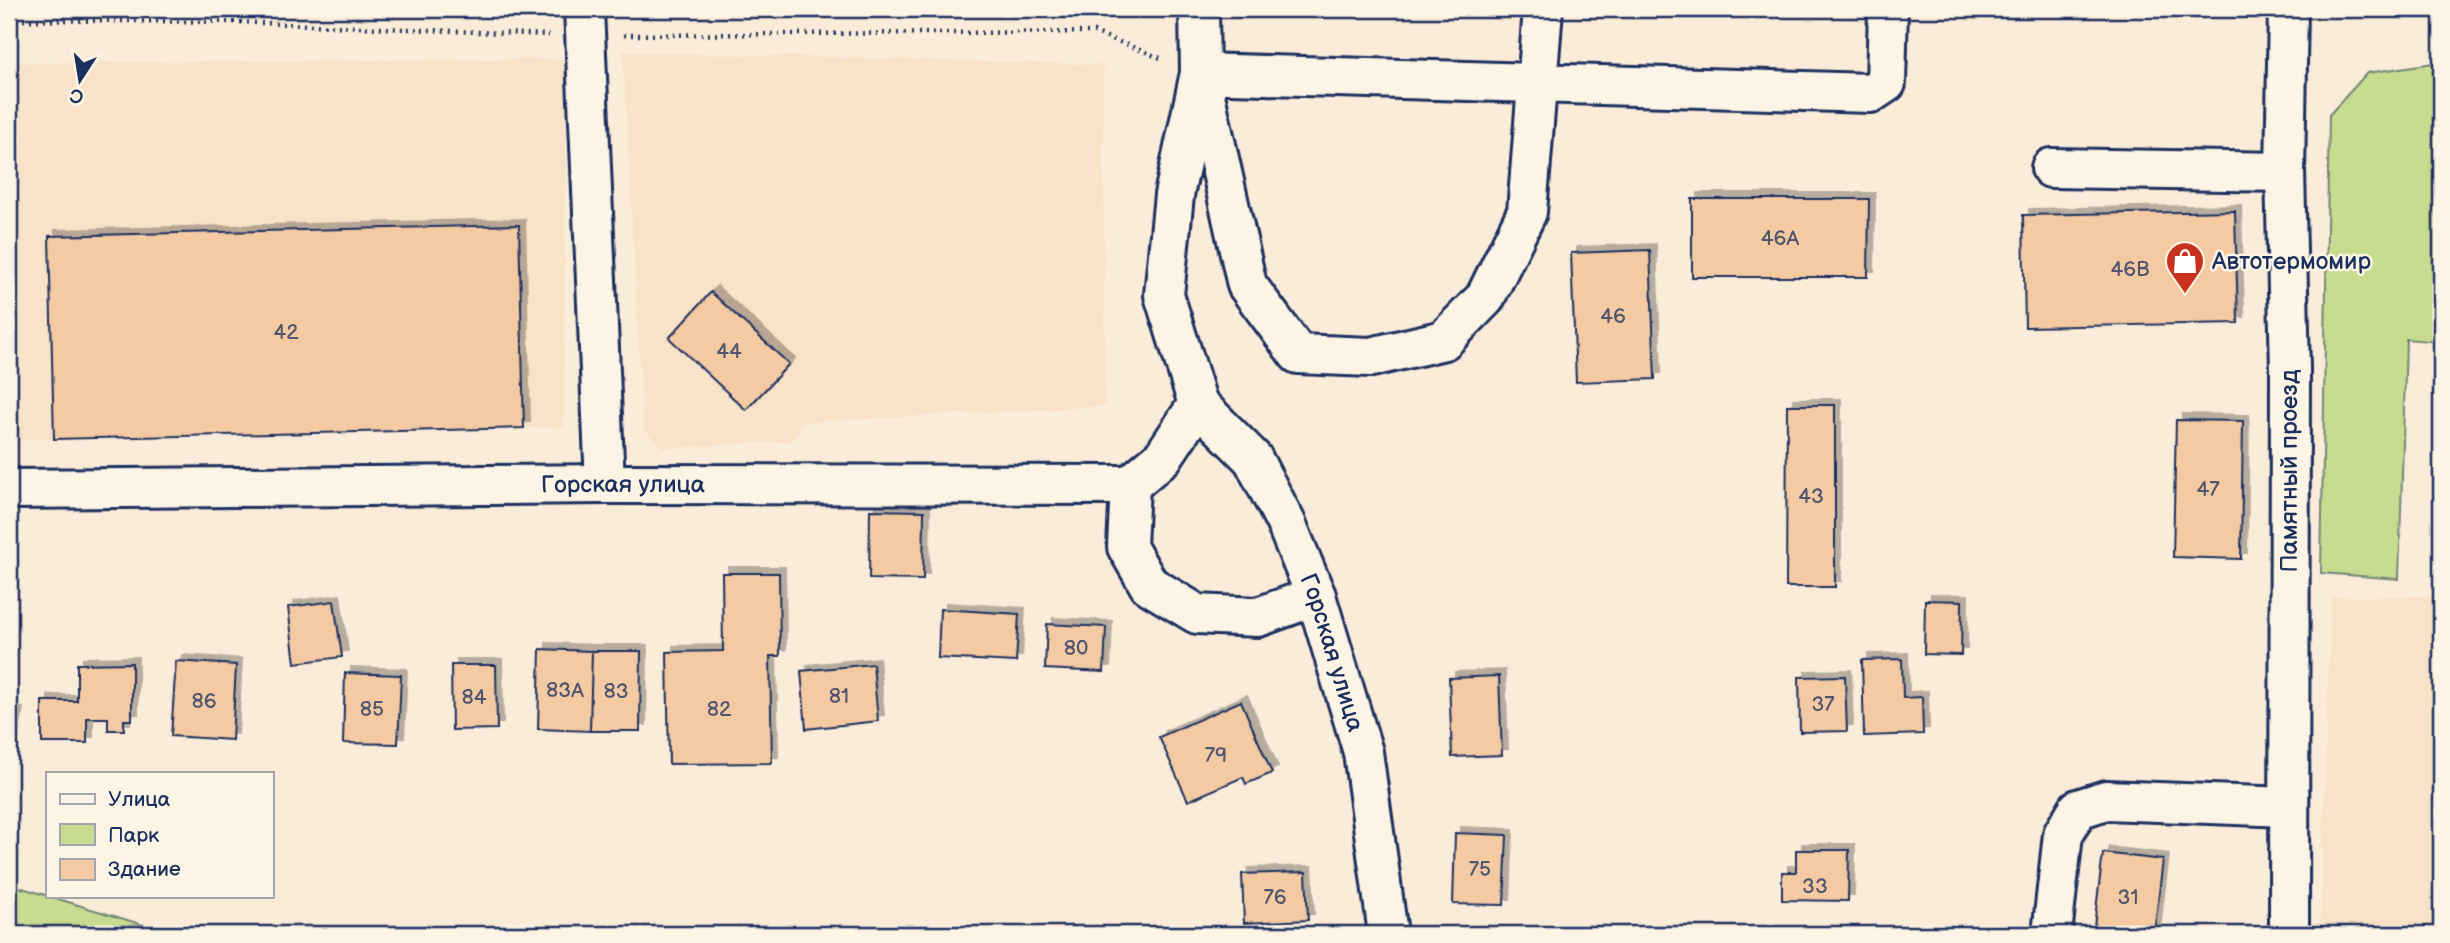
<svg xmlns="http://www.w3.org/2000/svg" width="2450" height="943" font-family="'Balsamiq Sans',sans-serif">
<defs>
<filter id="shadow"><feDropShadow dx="6" dy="-6" stdDeviation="0" flood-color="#0004"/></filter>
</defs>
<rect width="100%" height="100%" fill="#faecd8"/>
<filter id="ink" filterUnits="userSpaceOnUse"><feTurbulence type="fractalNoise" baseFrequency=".0143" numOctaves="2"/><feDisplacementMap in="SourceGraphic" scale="14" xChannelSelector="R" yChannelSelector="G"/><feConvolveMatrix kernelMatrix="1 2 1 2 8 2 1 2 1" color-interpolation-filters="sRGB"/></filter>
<g filter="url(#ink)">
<path fill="#f8e2c8" d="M623 52 1103 65 1105 406 803 422 792 441 662 448 643 428Z
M566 59 564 427 9 440V63Z
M2441 596V934H2320L2331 597Z"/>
<path fill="#c8dc90" stroke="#728677" stroke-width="2" d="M2441 62V342L2406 339 2399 579 2321 573 2329 115 2367 73Z
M9 884 157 929 159 934H9Z"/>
<path fill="#f4caa3" stroke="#1b2f5e" stroke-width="2" filter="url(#shadow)" d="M1692 199H1869L1868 277H1692Z
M2235 211 2238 323 2025 327 2023 215Z
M519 225 524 428 54 439 49 236Z
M1650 250 1655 379 1576 382 1571 253Z
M711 292 789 364 746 410 669 338Z
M1787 405H1835V587H1786Z
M2176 420 2243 421 2241 559 2173 557Z
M870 510 924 511 923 580 869 579Z
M722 573H779L780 656H770L772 763 669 764 667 652 723 651Z
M1925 600 1962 601 1961 655 1924 654Z
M334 601 342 657 295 663 288 607Z
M940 609 1019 614 1016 662 938 658Z
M1047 624 1106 627 1104 672 1045 669Z
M540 649 592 651 590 731 538 729Z
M592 651H641L640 731H590Z
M1902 659 1903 698 1922 697 1923 734 1864 736 1862 660Z
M176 661 236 665 232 740 171 736Z
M132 663V720H124V730H108V718H87V743H42V701H77V664Z
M873 664 878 721 806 729 801 671Z
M451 665H496L497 729 452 730Z
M345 673 401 675 398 744 343 743Z
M1499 676 1502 755 1452 757 1449 678Z
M1845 676 1847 731 1800 732 1799 677Z
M1241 701 1272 773 1246 784 1243 777 1188 801 1159 737Z
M9 713 17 714 11 748H9Z
M1455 833 1507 835 1504 905 1453 904Z
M1796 850H1849L1848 901 1782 900V872H1796Z
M2103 853 2163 860 2154 934H2093Z
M1306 872 1308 920 1244 923 1242 874Z"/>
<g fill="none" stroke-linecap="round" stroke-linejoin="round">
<defs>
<g id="minor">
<path d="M584 9 605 484"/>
<path id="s1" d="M1199 9 1200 73 1174 195 1164 295 1198 404 1253 459 1286 523 1316 596 1363 752 1388 934"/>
<path d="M1543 9 1527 212 1485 298 1444 340 1371 357 1298 354 1247 285 1200 73 1871 93 1886 83 1888 9"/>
<path d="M2288 9 2285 172 2290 369 2289 934"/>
<path d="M2051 168 2285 172"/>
<path d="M1130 485 1127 547 1149 585 1197 614 1258 617 1316 596"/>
<path id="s2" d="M9 489 605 484 1130 485 1163 457 1198 404"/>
<path d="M2052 934 2063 834 2078 809 2106 800 2288 807"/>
</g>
</defs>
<use href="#minor" stroke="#1b2f5e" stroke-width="44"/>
<path stroke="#1b2f5e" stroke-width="4.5" stroke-dasharray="2 5" stroke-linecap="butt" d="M9 20 238 22 549 35
M624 35 1094 32 1163 59"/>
<use href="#minor" stroke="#fcf5e5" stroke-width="38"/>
</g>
</g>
<defs>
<symbol id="shop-pin" viewBox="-11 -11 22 30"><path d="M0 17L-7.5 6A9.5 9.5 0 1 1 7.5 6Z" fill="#c8321e" stroke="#fcf5e5"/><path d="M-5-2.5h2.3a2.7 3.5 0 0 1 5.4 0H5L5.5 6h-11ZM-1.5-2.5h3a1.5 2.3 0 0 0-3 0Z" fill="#fff"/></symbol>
</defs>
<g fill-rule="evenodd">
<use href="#shop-pin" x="2163" y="239" width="44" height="60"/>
</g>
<g text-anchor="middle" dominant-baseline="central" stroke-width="5" stroke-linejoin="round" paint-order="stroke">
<g font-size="21" fill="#51566f">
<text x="1780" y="238">46А</text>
<text x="2130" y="269">46В</text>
<text x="1613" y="316">46</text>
<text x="286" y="332">42</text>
<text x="729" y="351">44</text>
<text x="2208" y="489">47</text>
<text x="1811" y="496">43</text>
<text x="1076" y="648">80</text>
<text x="565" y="690">83А</text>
<text x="616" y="691">83</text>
<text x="839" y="696">81</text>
<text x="474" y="697">84</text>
<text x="204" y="701">86</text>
<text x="1823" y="704">37</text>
<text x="372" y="709">85</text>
<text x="719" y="709">82</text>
<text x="1216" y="755">79</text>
<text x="1480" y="869">75</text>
<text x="1815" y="886">33</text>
<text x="1275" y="897">76</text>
<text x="2128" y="897">31</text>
</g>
<g font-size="24" fill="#1b2f5e" stroke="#fcf5e5" text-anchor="start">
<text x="2212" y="261">Автотермомир</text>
</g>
<g font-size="24" fill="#1b2f5e" stroke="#fcf5e5">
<text transform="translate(2289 471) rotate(-90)">Памятный проезд</text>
<text stroke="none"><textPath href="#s2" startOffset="614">Горская улица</textPath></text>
<text stroke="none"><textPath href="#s1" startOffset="691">Горская улица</textPath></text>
</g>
</g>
<rect width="2450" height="943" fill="none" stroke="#fcf5e5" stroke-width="35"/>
<rect x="18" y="18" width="2415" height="908" fill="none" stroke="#1b2f5e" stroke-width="2.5" filter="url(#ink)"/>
<rect x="46" y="772" width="228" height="126" fill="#fcf5e5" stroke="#a2a6af" stroke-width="2"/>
<rect x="60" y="794" width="35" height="10" fill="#fcf5e5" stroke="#a2a6af" stroke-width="2"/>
<text x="108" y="806" font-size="21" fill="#1b2f5e">Улица</text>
<rect x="60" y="824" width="35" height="21" fill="#c8dc90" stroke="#a2a6af" stroke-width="2"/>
<text x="108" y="842" font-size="21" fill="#1b2f5e">Парк</text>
<rect x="60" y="859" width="35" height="21" fill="#f4caa3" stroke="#a2a6af" stroke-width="2"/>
<text x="108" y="876" font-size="21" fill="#1b2f5e">Здание</text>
<g transform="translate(80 80) rotate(192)" stroke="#fcf5e5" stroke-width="5" paint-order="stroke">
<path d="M0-5L12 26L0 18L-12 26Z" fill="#1b2f5e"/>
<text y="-10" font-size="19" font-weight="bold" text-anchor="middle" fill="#1b2f5e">С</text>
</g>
</svg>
